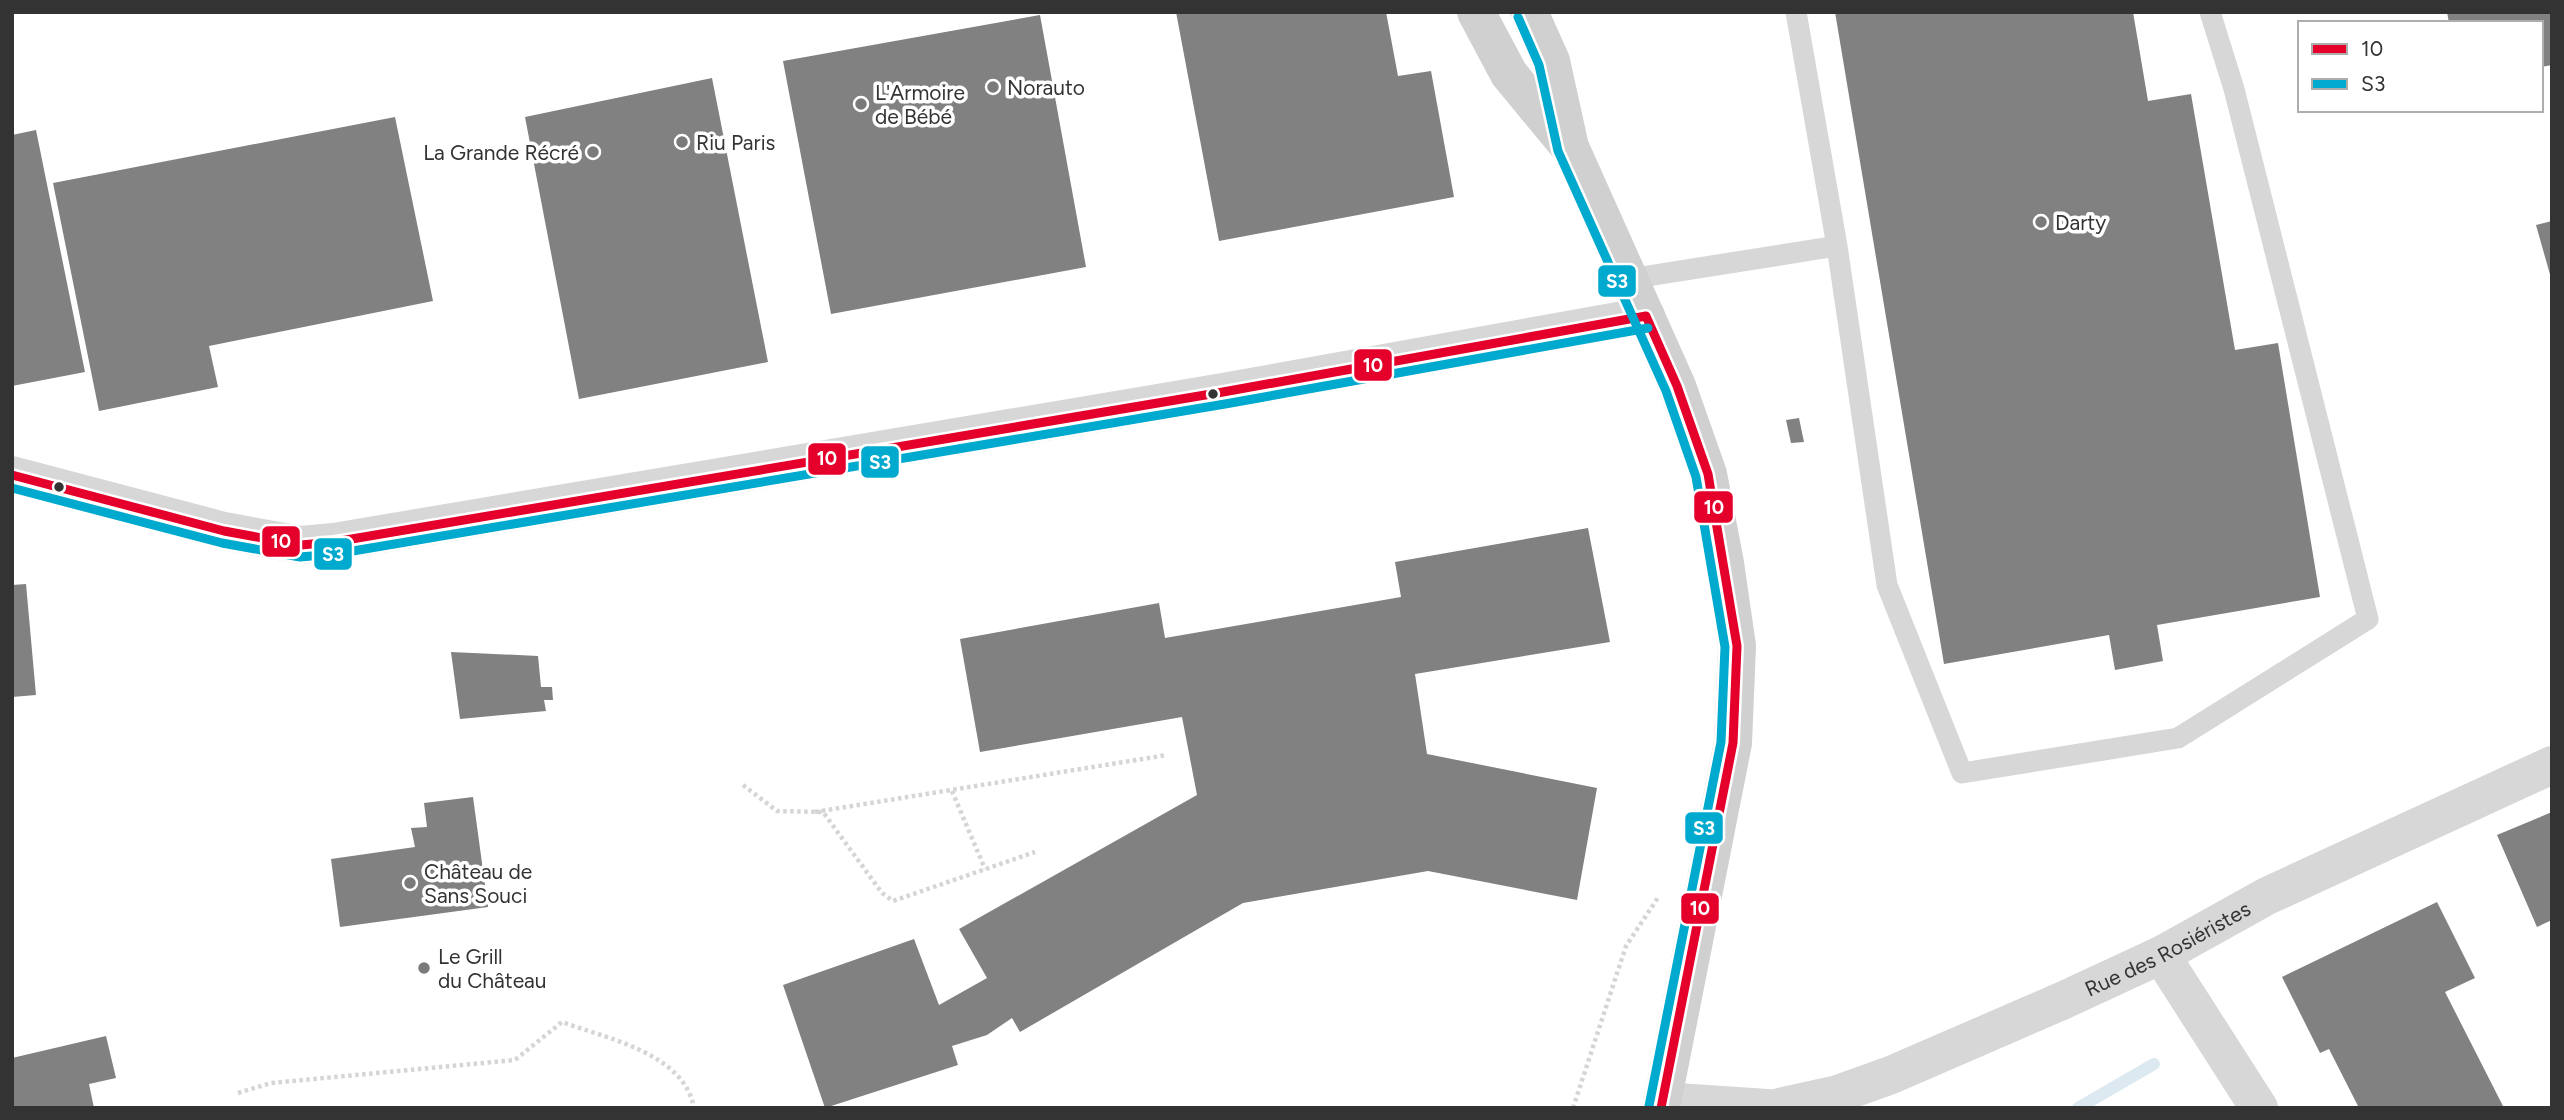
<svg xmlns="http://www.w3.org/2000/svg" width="2564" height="1120" font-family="Figtree,sans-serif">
<rect width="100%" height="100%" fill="#fff"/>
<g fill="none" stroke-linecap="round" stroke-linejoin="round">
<path stroke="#dce9f0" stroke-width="12" d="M2078 1108 2154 1064"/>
</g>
<path fill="#818181" d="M1176 12H1386L1398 76 1431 71 1454 197 1219 241Z
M1835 12H2133L2148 101 2191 94 2235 350 2278 343 2320 597 2157 625 2163 661 2115 670 2109 635 1944 664Z
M2447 12H2552V65L2541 67V23H2449Z
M1040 15 1086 267 831 314 783 61Z
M712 78 768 362 579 399 525 117Z
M395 117 433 301 209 346 218 387 99 411 53 183Z
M36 130 85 372 12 386V135Z
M2552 221V278H2551L2536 225Z
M1799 418 1804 442 1791 443 1786 420Z
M1588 528 1610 642 1415 674 1427 754 1597 788 1577 900 1428 871 1243 903 1020 1032 1012 1018 987 1035 952 1046 958 1065 825 1108 783 985 914 939 939 1005 987 978 959 929 1197 795 1182 717 980 752 960 639 1159 603 1165 638 1401 597 1395 562Z
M26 584 36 695 12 697V585Z
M451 652 538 656 541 687H552L553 700H544L546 711 460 719Z
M473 797 488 907 340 927 331 859 415 847 411 828 427 827 424 803Z
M2552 812V920L2537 927 2497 835Z
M2437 902 2475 978 2445 992 2504 1108H2359L2329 1049 2320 1053 2282 977Z
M106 1036 116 1078 89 1084 94 1108H12V1058Z"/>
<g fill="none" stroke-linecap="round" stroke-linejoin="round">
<path stroke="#d5d5d5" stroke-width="4.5" stroke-dasharray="3.5 3.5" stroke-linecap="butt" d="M743 785 777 811 823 812 882 893 893 901 1035 852
M952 791 985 869
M815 812 1167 755
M238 1093 271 1083 515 1060 562 1022C608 1039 684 1053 694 1108
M1573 1108 1626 946 1659 896"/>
<path stroke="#d7d7d7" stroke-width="21" d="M1796 12 1837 246 1887 585 1962 773 2178 738 2368 619 2234 89 2210 12
M1629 279 1837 246"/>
<path stroke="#d7d7d7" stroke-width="38" d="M2161 955 2259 1108"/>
<g stroke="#d7d7d7" stroke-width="38">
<path d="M12 475 224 531 301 545 334 542 1223 392 1646 316"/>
<path d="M1662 1101 1767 1108"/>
<path id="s1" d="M1775 1108 1838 1094 1891 1075 2064 1000 2161 955 2267 896 2552 765"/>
</g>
<path stroke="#d0d0d0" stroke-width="38" d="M1476 12 1509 74 1566 143
M1529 12 1551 61 1570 147 1677 386 1708 474 1725 563 1737 646 1733 743 1661 1108"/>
<defs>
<path id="bus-1" d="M1646 316 1677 386 1708 474 1737 646 1733 743 1661 1108
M12 475 224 531 301 545 334 542 1223 392 1646 316"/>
<path id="bus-2" d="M1518 17 1539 65 1558 151 1666 391 1696 477 1725 647 1721 742 1649 1106
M12 488 222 543 300 557 335 554 1225 404 1648 328"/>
</defs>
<use href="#bus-1" stroke="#fff" stroke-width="14"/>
<use href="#bus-2" stroke="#fff" stroke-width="14"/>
<use href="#bus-1" stroke="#e4002b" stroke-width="9"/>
<use href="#bus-2" stroke="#00a9ce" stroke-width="9"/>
</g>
<g fill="#7a7a7a" stroke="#fff" stroke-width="2.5">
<circle cx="993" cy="87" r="7"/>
<circle cx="861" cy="104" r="7"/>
<circle cx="682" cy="142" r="7"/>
<circle cx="593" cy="152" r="7"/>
<circle cx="2041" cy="222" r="7"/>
<circle cx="410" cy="883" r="7"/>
<circle cx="424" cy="968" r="7"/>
</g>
<g fill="#333" stroke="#fff" stroke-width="2.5">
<circle cx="1213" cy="394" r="6"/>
<circle cx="59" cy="487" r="6"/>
</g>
<g text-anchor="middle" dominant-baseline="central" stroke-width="7" stroke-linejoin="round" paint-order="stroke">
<g font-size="21" fill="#333" stroke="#fff" text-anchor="start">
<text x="1007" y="87">Norauto</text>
<text x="875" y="92">L'Armoire<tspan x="875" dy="24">de Bébé</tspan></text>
<text x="696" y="142">Riu Paris</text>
<text x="579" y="152" text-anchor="end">La Grande Récré</text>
<text x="2055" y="222">Darty</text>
<text x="424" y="871">Château de<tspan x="424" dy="24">Sans Souci</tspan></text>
<text x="438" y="956">Le Grill<tspan x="438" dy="24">du Château</tspan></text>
</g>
<g font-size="21" fill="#333" stroke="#fff">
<text stroke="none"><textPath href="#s1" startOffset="425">Rue des Rosiéristes</textPath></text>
</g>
</g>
<g stroke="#fff" stroke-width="2.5">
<rect x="1597" y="264" width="40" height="34" rx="7" fill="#00a9ce"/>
<rect x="1353" y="348" width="40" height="34" rx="7" fill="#e4002b"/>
<rect x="807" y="442" width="40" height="34" rx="7" fill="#e4002b"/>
<rect x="860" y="445" width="40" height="34" rx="7" fill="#00a9ce"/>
<rect x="1693" y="490" width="41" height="34" rx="7" fill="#e4002b"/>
<rect x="261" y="525" width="40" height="33" rx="7" fill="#e4002b"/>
<rect x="313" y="537" width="40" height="34" rx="7" fill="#00a9ce"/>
<rect x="1684" y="811" width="40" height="34" rx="7" fill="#00a9ce"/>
<rect x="1680" y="892" width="40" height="33" rx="7" fill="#e4002b"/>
</g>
<g font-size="19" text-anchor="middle" font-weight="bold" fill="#fff">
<text x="1617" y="288">S3</text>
<text x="1373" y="372">10</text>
<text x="827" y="465">10</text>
<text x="880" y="469">S3</text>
<text x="1714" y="514">10</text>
<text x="281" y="548">10</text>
<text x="333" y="561">S3</text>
<text x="1704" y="835">S3</text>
<text x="1700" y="915">10</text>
</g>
<rect width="2564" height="1120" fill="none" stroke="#333333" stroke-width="28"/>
<rect x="2298" y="21" width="245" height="91" fill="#ffffff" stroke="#adadad" stroke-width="2"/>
<rect x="2312" y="44" width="35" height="10" fill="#e4002b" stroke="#adadad" stroke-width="2"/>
<text x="2361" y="56" font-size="21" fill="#333333">10</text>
<rect x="2312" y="79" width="35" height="10" fill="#00a9ce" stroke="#adadad" stroke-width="2"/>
<text x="2361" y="91" font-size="21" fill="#333333">S3</text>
</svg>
